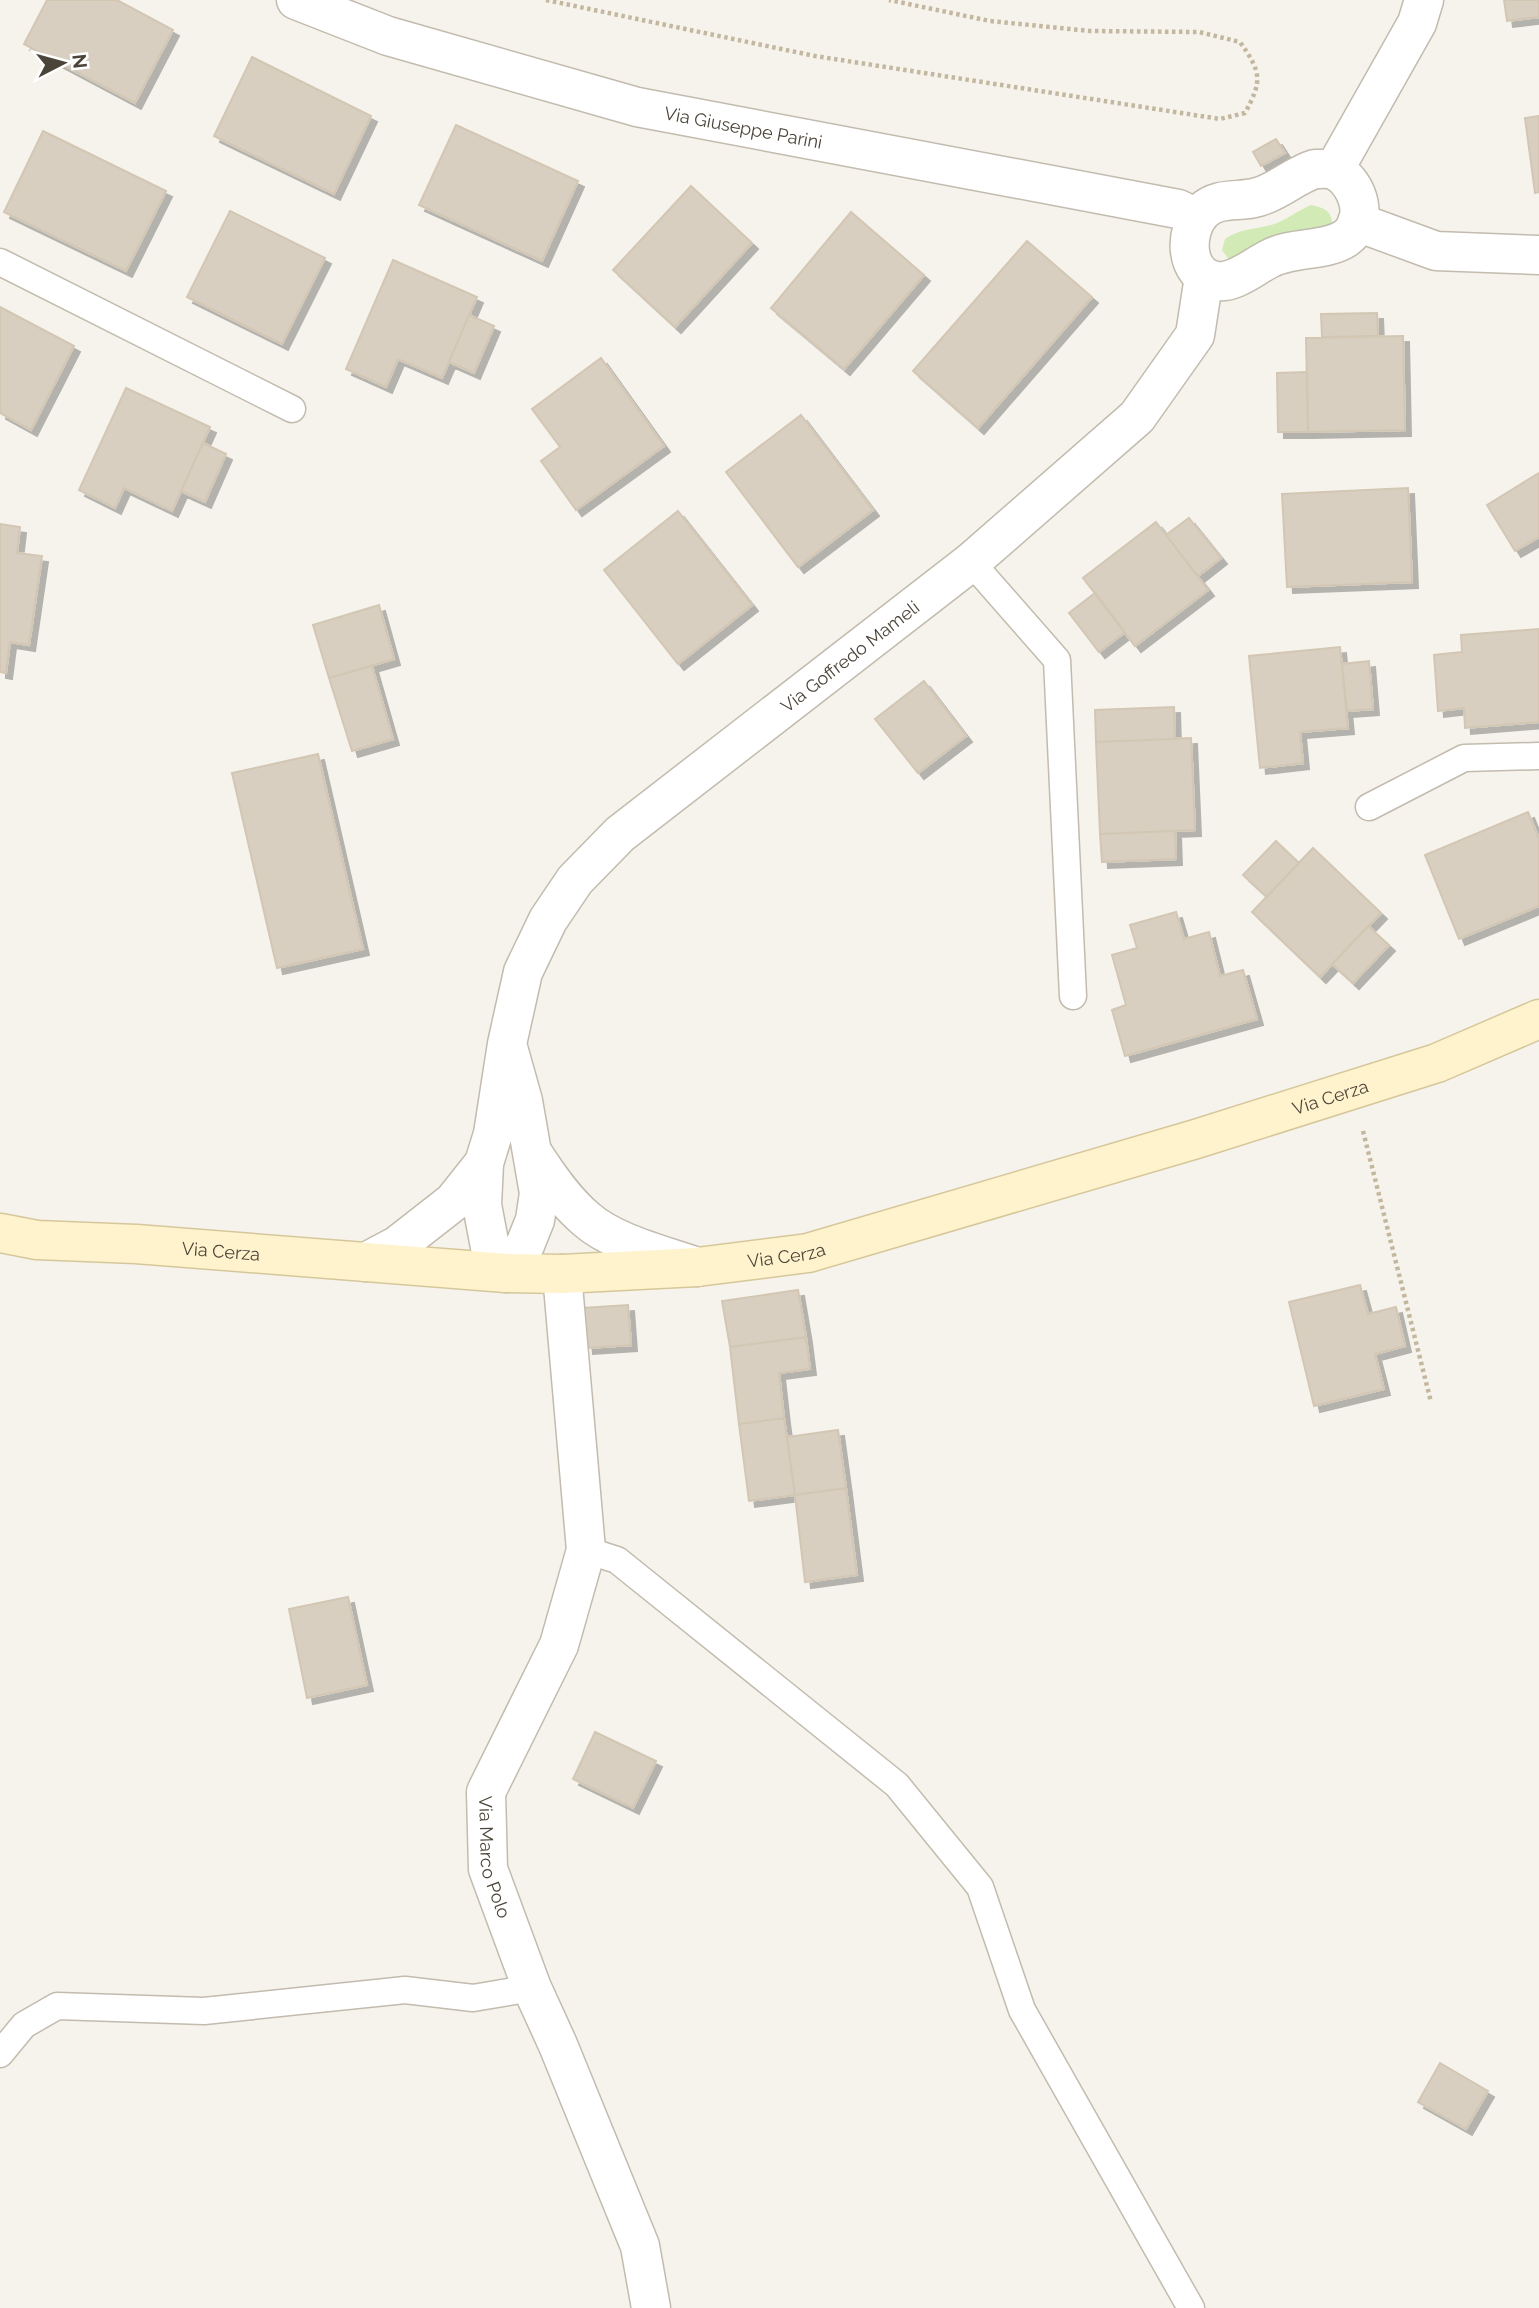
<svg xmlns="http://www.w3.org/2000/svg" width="1539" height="2308" font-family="Raleway,sans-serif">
<defs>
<filter id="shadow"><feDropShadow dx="6" dy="6" stdDeviation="0" flood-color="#0004"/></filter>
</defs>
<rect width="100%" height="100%" fill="#f6f3ec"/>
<path fill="#d2eab5" d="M1311 205C1326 208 1331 211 1333 226L1230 261 1222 250 1225 239C1241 227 1259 230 1277 223 1289 218 1299 210 1311 205Z"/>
<path fill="#d8cfc1" stroke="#d3c7b4" stroke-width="2" filter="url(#shadow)" d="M47 0H117L173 30 135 103 24 44Z
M1504 0H1539V17L1507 21Z
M252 57 371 116 334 194 214 136Z
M1539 116V192L1535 193 1525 118Z
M456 125 578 181 542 261 419 205Z
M43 131 166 191 126 271 4 212Z
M1276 139 1285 153 1261 166 1253 152Z
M691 186 752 243 675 327 613 270Z
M230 211 325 258 282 344 187 297Z
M851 212 924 275 844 369 771 308Z
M1027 241 1092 297 978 428 913 371Z
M393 260 477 297 442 378 398 359 386 387 346 369Z
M0 307 74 346 31 430 0 413Z
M1377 313 1378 336 1322 337 1321 314Z
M469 315 494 326 474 373 449 362Z
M1403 336 1405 430 1308 432 1306 338Z
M601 358 664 446 576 510 541 461 560 447 532 409Z
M1307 372 1308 432H1278L1277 373Z
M126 388 210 427 172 511 124 488 115 508 79 490Z
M801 415 873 510 798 567 726 472Z
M203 443 226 454 205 502 181 491Z
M1539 473V537L1515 551 1487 505Z
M1408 488 1412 582 1287 587 1282 494Z
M678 511 752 605 678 664 604 570Z
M1189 518 1221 558 1198 576 1166 535Z
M1156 522 1208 590 1135 646 1083 578Z
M0 524 20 527 17 553 42 556 29 645 10 642 6 673 0 672Z
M1095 593 1125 632 1099 652 1069 613Z
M379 605 394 659 329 678 313 625Z
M1539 629V722L1465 728 1464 708 1438 711 1434 655 1462 652 1461 635Z
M1340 647 1348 728 1300 732 1303 763 1260 768 1249 656Z
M1369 661 1373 709 1347 711 1342 664Z
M372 666 393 739 352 751 329 678Z
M924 681 966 736 918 773 875 719Z
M1174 707 1175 739 1096 742 1095 710Z
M1191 738 1195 830 1100 834 1096 742Z
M318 754 363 949 277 968 232 773Z
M1528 812 1539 839V906L1459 939 1425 855Z
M1175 831 1176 859 1102 862 1100 834Z
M1276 841 1299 863 1267 897 1243 875Z
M1313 848 1381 913 1320 977 1252 912Z
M1176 912 1184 939 1209 932 1220 976 1243 970 1257 1019 1125 1056 1112 1010 1126 1005 1112 955 1137 948 1130 925Z
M1368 926 1389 945 1353 983 1332 964Z
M1360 1285 1368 1314 1396 1307 1405 1346 1375 1354 1384 1389 1314 1406 1289 1302Z
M798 1290 806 1337 730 1347 722 1301Z
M628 1305 631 1345 587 1348 583 1308Z
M806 1337 810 1369 779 1373 784 1418 739 1424 730 1347Z
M784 1418 795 1495 749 1501 739 1424Z
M838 1430 846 1488 795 1495 787 1437Z
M846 1488 857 1575 805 1582 795 1495Z
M348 1597 367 1685 307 1698 289 1609Z
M595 1732 656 1761 633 1808 573 1779Z
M1440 2063 1488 2091 1466 2129 1418 2102Z"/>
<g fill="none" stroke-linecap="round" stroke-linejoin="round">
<defs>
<path id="lane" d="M0 262 292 409
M971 562 1057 660 1073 996
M1369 807 1464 758 1539 756
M586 1550 617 1560 897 1785 980 1887 1022 2010 1191 2308
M0 2054 24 2025 57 2006 204 2011 405 1990 473 1998 532 1988"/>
<g id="street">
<path id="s1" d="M296 0 388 36 637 107 1178 209 1197 218"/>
<path d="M1315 169C1322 169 1330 168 1336 171 1359 184 1370 221 1346 238 1326 252 1292 246 1269 259 1253 267 1234 284 1216 281 1184 276 1183 230 1203 211 1219 196 1238 203 1258 197 1279 191 1295 175 1315 169Z"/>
<path d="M1334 170 1417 23 1424 0"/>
<path d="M1357 222 1436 251 1539 255"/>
<path id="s2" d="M507 1044 523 1101 539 1193 535 1220 525 1245 506 1273 490 1247 482 1205 484 1163 493 1134 507 1044 523 972 548 920 575 880 620 834 971 562 1137 417 1195 335 1204 277"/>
<path d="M534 1155C549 1178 565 1201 586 1219 613 1243 663 1255 697 1267"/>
<path d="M366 1262 398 1245 453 1202 484 1163"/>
<path id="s3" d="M562 1274 586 1550 559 1645 486 1792 488 1869 532 1988 558 2045 640 2246 651 2308"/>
</g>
<g id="secondary">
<path id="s4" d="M0 1233 37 1240 136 1244 506 1273 562 1274 697 1267 808 1253 1196 1139 1437 1063 1539 1019"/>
</g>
</defs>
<use href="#lane" stroke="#c2bbae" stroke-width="29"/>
<use href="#street" stroke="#c2bbae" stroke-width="41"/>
<use href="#secondary" stroke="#d6c79b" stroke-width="41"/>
<path stroke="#c4b79f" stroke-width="4.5" stroke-dasharray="3.5 3.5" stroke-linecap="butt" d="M546 0 815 56 1220 119 1245 113C1263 80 1261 72 1240 42L1199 32 1090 31 990 21 889 0
M1363 1131 1431 1402"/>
<use href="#lane" stroke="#fff" stroke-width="26"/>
<use href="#street" stroke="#fff" stroke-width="38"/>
<use href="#secondary" stroke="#fff3cd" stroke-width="38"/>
</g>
<g text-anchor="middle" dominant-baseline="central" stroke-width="5" stroke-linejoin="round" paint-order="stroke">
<g font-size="18" fill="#4b4439" stroke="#fff">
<text stroke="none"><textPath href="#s1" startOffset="466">Via Giuseppe Parini</textPath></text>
<text stroke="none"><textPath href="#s2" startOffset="1012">Via Goffredo Mameli</textPath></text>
<text stroke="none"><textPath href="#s4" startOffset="1356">Via Cerza</textPath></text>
<text stroke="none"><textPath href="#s4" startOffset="222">Via Cerza</textPath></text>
<text stroke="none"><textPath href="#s4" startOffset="789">Via Cerza</textPath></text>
<text stroke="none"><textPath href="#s3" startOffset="606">Via Marco Polo</textPath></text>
</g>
</g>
<g transform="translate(63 63) rotate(84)" stroke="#ffffff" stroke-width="5" paint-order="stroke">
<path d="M0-5L12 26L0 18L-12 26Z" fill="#4b4439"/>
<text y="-10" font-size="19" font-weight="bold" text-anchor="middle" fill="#4b4439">N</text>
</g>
</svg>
